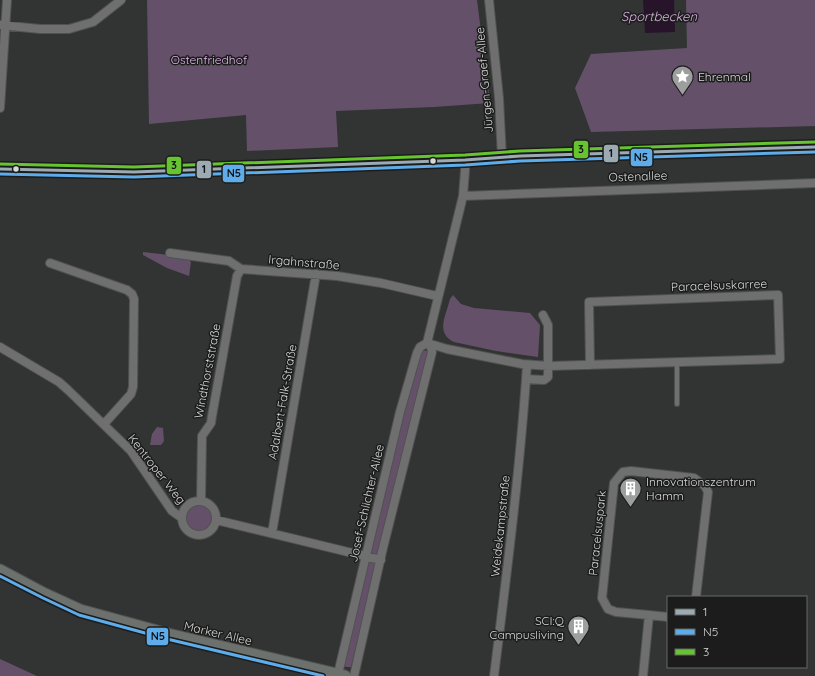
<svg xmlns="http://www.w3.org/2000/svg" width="815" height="676" font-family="Quicksand,sans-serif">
<rect width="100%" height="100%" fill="#323433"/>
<path fill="#645169" d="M147 0H477L490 103 434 107 336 111 338 147 247 151 246 115 149 124Z
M686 0H815V126L591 132 575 88 591 54 687 48Z
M143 252 186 257 191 262 189 276 167 268 143 255Z
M453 295 461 304 474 308 530 313 540 325 538 357 496 351 454 342C435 333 446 316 450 299Z
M422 350 427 351 428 355 378 554 373 555 371 550 416 363Z
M157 427 163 428 164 441 161 445H150L152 434Z
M186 518a14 14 0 1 1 28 0a14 14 0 1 1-28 0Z
M371 561 375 563 376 566 351 667H346L343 664 368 563Z
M0 659 37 676H0Z"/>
<path fill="#27142b" d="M643 0H674L675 32 645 33Z"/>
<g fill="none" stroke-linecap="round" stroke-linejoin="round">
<defs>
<path id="lane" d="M677 362V404"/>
<path id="street" d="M489 0 499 98 502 158
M0 25 40 29H69L93 22 121 0
M0 108 7 0
M463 196 815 183
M170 253 229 261 241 269 337 276 381 283 437 296
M50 263 127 290 132 294 134 299 133 387 131 394 104 424
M427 343 447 349 522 364 549 366 780 359 778 295 589 302 590 365
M427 343 463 196 465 171V160
M0 347 59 382 68 390 131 451 172 511 182 518
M526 379 544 380 548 377V325L543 315
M201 501 202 436 211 423 212 416 237 276 241 269
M182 518a17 17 0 1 1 34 0a17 17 0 1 1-34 0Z
M216 520 381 560
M272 533 316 274
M649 615 668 617
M338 674 400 412 417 353 420 347 427 343
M354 676 382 552 432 352 431 347 427 343
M494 676C507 572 520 469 527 365
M643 676 649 615 616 612 608 609 602 598 614 483 623 472 631 471 694 478 705 486 708 492 696 597"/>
<path id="secondary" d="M0 169 134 172 465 160 520 156 815 147
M0 570 45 594 80 610 168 634 345 676"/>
</defs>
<use href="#lane" stroke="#505250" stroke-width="6"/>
<use href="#street" stroke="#505250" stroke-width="10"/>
<use href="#secondary" stroke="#505250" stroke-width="13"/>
<use href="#lane" stroke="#6e6f6e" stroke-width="4"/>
<use href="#street" stroke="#6e6f6e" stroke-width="8"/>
<use href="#secondary" stroke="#6d716e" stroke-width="11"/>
<defs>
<path id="bus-1" d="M0 169 134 172 465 160 520 156 815 147"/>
<path id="bus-2" d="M0 174 134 177 465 165 520 161 815 152
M0 576 43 598 79 615 167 639 323 676"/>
<path id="bus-3" d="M0 164 134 167 465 155 520 151 815 142"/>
</defs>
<use href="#bus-1" stroke="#1b1c1b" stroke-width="6"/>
<use href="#bus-2" stroke="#1b1c1b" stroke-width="6"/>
<use href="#bus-3" stroke="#1b1c1b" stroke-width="6"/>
<use href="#bus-1" stroke="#9baab3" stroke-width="3"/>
<use href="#bus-2" stroke="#5eace9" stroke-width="3"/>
<use href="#bus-3" stroke="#66c430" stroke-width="3"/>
</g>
<defs>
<symbol id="sight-pin" viewBox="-11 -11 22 30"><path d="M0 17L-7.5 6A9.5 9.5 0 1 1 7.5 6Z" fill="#9d9f9e" stroke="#1b1c1b"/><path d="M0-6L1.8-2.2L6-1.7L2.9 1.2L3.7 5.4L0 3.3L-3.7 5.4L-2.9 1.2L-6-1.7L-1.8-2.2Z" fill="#fff"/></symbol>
<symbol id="building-pin" viewBox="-11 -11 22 30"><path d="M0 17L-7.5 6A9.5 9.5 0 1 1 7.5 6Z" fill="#9d9f9e" stroke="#1b1c1b"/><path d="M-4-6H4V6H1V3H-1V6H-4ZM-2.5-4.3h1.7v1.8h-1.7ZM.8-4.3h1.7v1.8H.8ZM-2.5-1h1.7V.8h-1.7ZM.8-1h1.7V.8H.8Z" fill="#fff"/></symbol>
</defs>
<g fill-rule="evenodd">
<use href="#sight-pin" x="670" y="64" width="25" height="34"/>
<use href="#building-pin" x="618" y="476" width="25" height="34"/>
<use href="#building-pin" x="566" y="614" width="25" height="34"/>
</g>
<g fill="#d7d9d7" stroke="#1b1c1b" stroke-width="1.5">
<circle cx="433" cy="161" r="3.5"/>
<circle cx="16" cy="169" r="3.5"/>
</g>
<g text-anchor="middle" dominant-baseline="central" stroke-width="3" stroke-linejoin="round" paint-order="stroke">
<g font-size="12" fill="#e6baef" stroke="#1b1c1b">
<text x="209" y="59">Ostenfriedhof</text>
</g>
<g font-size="12" fill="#d7d9d7" stroke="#1b1c1b" text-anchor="start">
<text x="698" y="76">Ehrenmal</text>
<text x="646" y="481">Innovationszentrum<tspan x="646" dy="14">Hamm</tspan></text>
<text x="564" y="620" text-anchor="end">SCI:Q<tspan x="564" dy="14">Campusliving</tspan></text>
</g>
<g font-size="12" fill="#d7d9d7" stroke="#1b1c1b">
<text transform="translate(484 80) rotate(-95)">Jürgen-Graef-Allee</text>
<text transform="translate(638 176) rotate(-2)">Ostenallee</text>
<text transform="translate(304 262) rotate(5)">Irgahnstraße</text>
<text transform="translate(719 285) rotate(-2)">Paracelsuskarree</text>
<text transform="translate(207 371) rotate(-79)">Windthorststraße</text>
<text transform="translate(282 402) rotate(-80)">Adalbert-Falk-Straße</text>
<text transform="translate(157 469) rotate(52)">Kentroper Weg</text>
<text transform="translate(366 503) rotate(-77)">Josef-Schlichter-Allee</text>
<text transform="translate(500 526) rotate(-84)">Weidekampstraße</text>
<text transform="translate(597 533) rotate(-84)">Paracelsuspark</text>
<text transform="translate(218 633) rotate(13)">Marker Allee</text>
</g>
<g font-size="13" font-style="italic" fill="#d9aee1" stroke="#1b1c1b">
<text x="659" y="16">Sportbecken</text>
</g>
</g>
<g stroke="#1b1c1b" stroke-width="1.5">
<rect x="573" y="140" width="16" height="19" rx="4" fill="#66c430"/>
<rect x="603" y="144" width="16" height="19" rx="4" fill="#9baab3"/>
<rect x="630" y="148" width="23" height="19" rx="4" fill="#5eace9"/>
<rect x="166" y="156" width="16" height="19" rx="4" fill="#66c430"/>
<rect x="196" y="160" width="16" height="19" rx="4" fill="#9baab3"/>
<rect x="222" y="164" width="23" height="19" rx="4" fill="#5eace9"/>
<rect x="146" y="627" width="23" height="19" rx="4" fill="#5eace9"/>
</g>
<g font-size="11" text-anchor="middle" font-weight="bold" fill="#111">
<text x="581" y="153">3</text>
<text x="611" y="157">1</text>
<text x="641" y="161">N5</text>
<text x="174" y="169">3</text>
<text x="204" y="173">1</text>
<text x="234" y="177">N5</text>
<text x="158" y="640">N5</text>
</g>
<rect x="667" y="596" width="140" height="72" fill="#1b1c1b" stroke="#666866"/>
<rect x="675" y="609" width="20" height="6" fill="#9baab3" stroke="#666866"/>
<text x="703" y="616" font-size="12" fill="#d7d9d7">1</text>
<rect x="675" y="629" width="20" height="6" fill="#5eace9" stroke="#666866"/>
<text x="703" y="636" font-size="12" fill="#d7d9d7">N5</text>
<rect x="675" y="649" width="20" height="6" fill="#66c430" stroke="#666866"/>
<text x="703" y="656" font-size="12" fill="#d7d9d7">3</text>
</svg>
